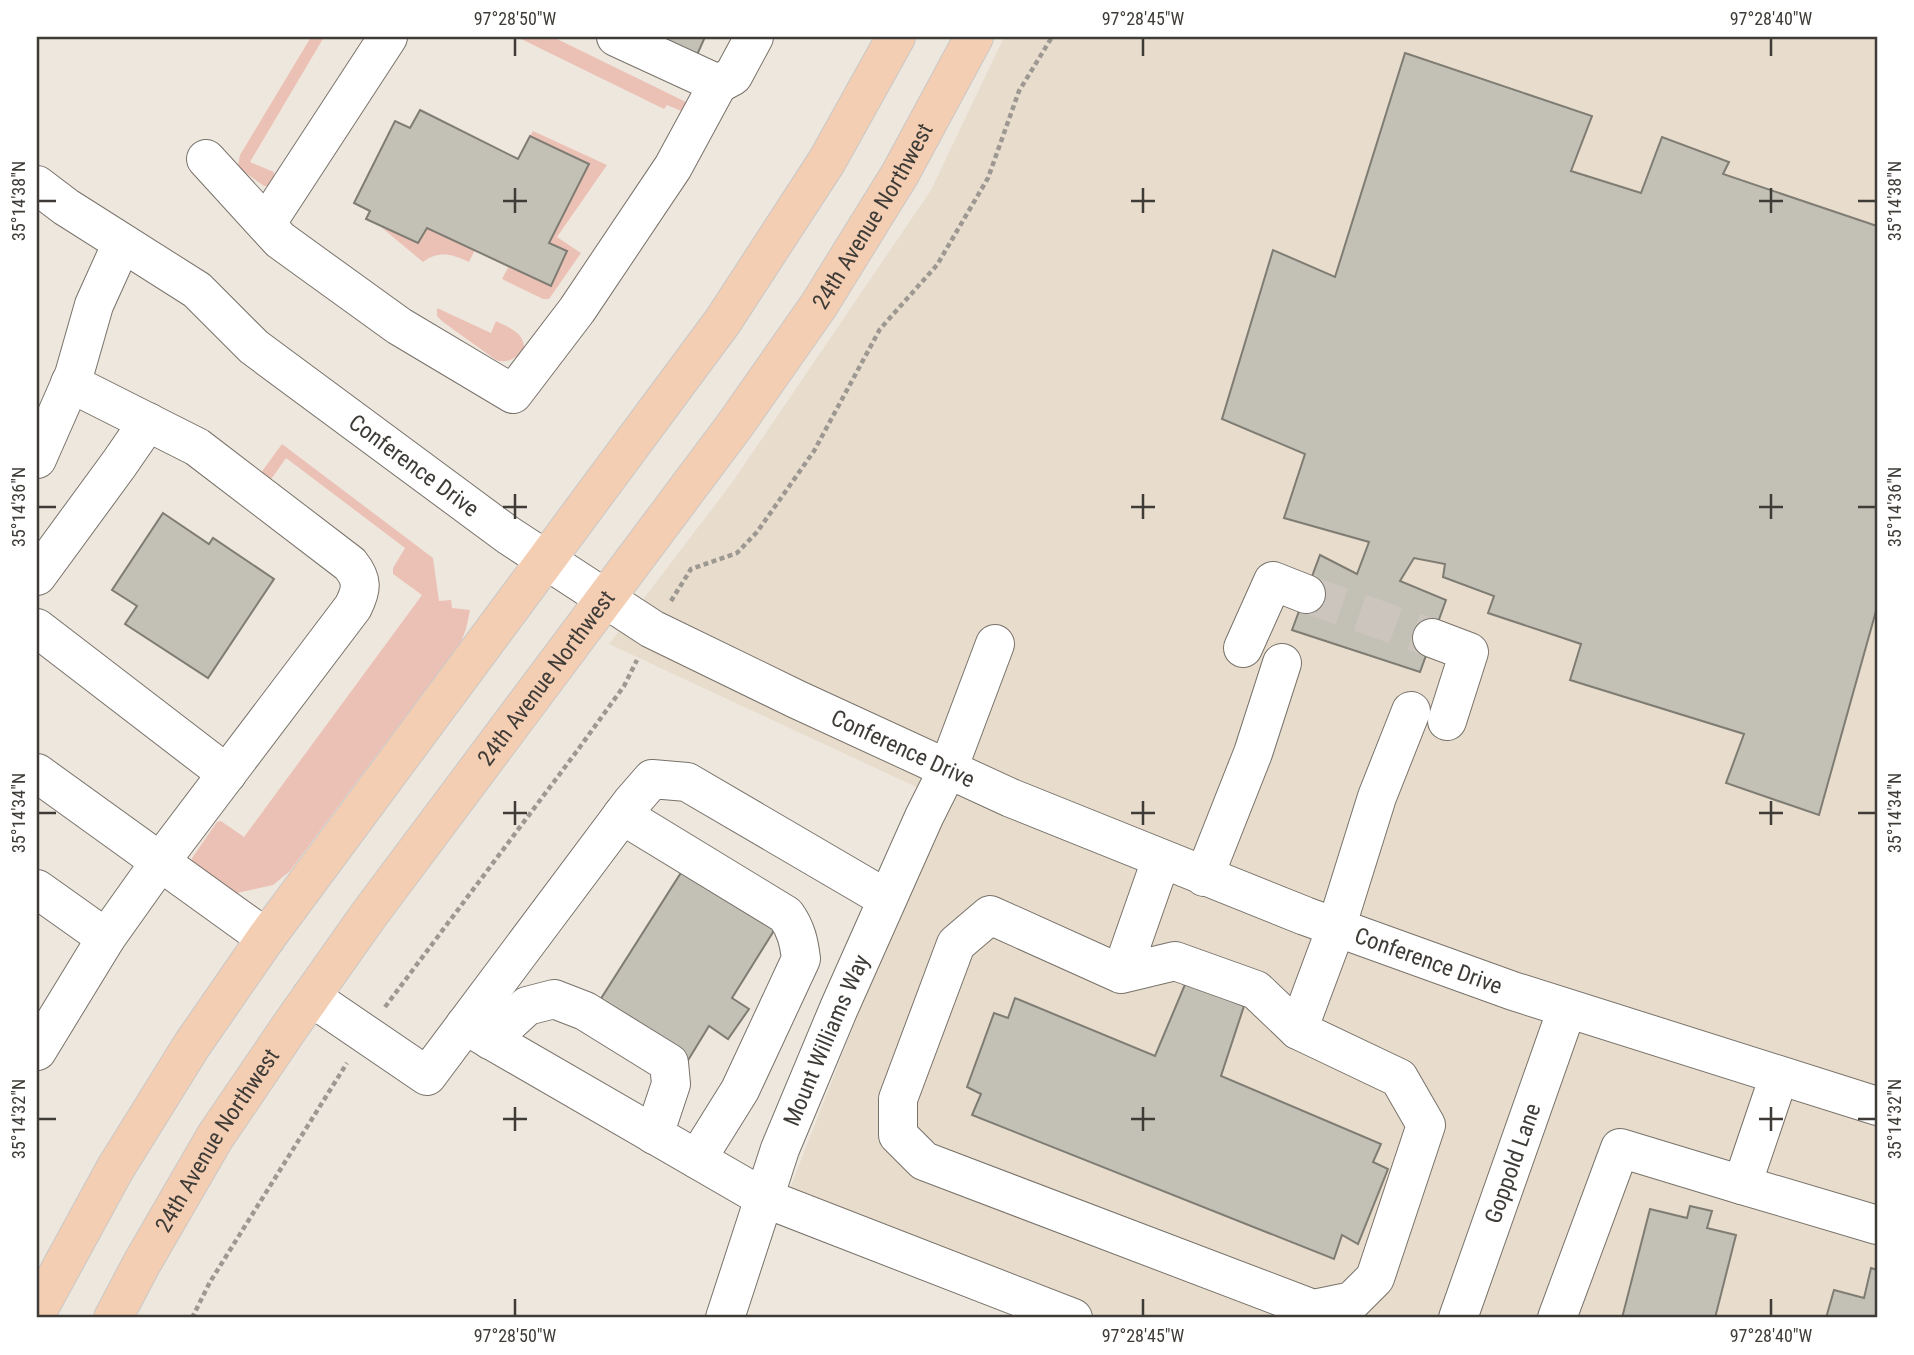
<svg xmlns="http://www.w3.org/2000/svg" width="1914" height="1355" font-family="'Roboto Condensed',sans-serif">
<rect width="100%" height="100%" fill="#eee7de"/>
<path fill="#e8ddcd" d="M1004 37H1872L1877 39V1318H1044L778 1219 942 799 609 644 731 484 931 190Z"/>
<path fill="#ecc1b5" d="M311 37H324L250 162 274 172V177L269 186H264L240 169 238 165 240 155Z
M517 37H553L686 102 688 105 686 113 667 105 664 109Z
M533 131 607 165 557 237 581 253 549 299H543L502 279 509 266 551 286 567 251 549 243 589 164 530 136Z
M381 227 418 243 427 228 475 250 469 262C453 254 438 250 423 262Z
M437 308 491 333 496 321C509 328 524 332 524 348 518 358 507 364 496 360L443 322 437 316Z
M282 444 433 558 439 601 451 600 452 608 470 610 466 629 461 642 290 871 273 885 237 893 227 891 193 864 192 858 217 822 221 821 244 837 422 595 393 574V568L405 548 286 458 272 478 267 479 260 474Z"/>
<path fill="#c3c0b6" stroke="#7f7c73" stroke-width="2" d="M659 37H705L697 55Z
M1405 53 1592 116 1571 171 1641 193 1662 137 1729 162 1723 174 1877 226V612L1876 611 1819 815 1726 783 1744 734 1570 680 1581 644 1488 613 1494 596 1443 577 1445 564 1414 558 1400 581 1446 600 1420 672 1292 630 1320 555 1357 574 1369 542 1284 518 1305 454 1222 419 1273 250 1335 277Z
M420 110 518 159 530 136 589 164 549 243 567 251 551 286 427 228 418 243 366 219 370 211 354 203 395 121 410 128Z
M163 513 209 544 213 538 274 579 208 678 125 624 137 606 112 590Z
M684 868 775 929 732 998 749 1009 728 1039 709 1026 687 1062 595 1008Z
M1186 982 1244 1006 1221 1076 1381 1144 1373 1162 1388 1169 1358 1244 1342 1235 1334 1259 972 1115 981 1094 967 1087 994 1013 1008 1018 1015 998 1155 1056Z
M1690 1206 1712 1211 1707 1228 1736 1235 1715 1318H1622L1650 1209 1687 1218Z
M1871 1268 1877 1270V1318H1826L1834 1290 1864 1298Z"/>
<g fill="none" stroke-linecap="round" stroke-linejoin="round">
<path stroke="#cbc5bd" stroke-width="38" stroke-dasharray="38 19" stroke-linecap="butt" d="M1306 594 1432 638"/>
<defs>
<g id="minor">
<path d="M616 37 718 84 733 76 754 37"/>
<path d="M206 159 280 240 399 326 513 394 577 310 673 167 718 84"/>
<path id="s1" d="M37 185 66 207 197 290 254 347 508 535 652 629 796 699 1011 798 1305 916 1513 991 1877 1106"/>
<path d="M266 224 388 37"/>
<path d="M37 459 74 375 94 305 122 243"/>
<path d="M37 576 119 464 148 422"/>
<path d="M37 628 227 774"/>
<path d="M1432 638 1469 652 1447 721"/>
<path d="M1243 648 1273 581 1306 594"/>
<path d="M37 773 266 938"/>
<path d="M622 815 786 915C796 929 799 942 801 959L740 1090 697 1159"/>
<path d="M1204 877 1253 753 1282 663"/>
<path d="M37 889 106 938"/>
<path d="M1121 974 1175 961 1256 990 1298 1030 1399 1078 1426 1125 1375 1278 1352 1301 1313 1309 924 1161 898 1135V1099L956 944 990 915 1121 974 1161 860"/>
<path d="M311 997 427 1076 632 802 652 779 687 782 887 899"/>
<path d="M465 1025 764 1198 1073 1318"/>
<path d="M1298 1030 1336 928 1377 797 1411 711"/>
<path d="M490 1040 527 1006 554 999 585 1011 669 1063 671 1084 654 1135"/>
<path d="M37 1051 106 938 160 862 353 607C362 589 363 580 350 564L197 447 70 383"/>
<path d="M1742 1185 1877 1225"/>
<path id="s2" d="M725 1318 780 1149 839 1008 924 817 948 769 995 644"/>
<path id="s3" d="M1458 1318 1567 1009"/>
<path d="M1557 1318 1620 1148 1742 1185 1779 1076"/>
</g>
<g id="major">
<path d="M37 1312 115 1169 192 1045 266 938 723 321 827 161 896 37"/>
<path id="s4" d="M113 1318 142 1263 215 1137 289 1028 368 916 735 425 819 305 900 174 974 37"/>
</g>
</defs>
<use href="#minor" stroke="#78726a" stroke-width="40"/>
<use href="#major" stroke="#c9c8c7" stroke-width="40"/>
<path stroke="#9e9892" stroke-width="4.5" stroke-dasharray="5 3.5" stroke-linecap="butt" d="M671 601 691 569 737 553 757 532 814 451 880 329 937 265 988 178 1019 91 1052 37
M385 1007 577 751 624 686 637 660
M192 1318 210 1282 347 1063"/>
<use href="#minor" stroke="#fff" stroke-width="38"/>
<use href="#major" stroke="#f4ceb3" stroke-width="38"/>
</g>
<path fill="none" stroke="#3f3c38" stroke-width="2.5" d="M515 38V56M1143 38V56M1771 38V56M515 188V213M1143 188V213M1771 188V213M38 201H56M503 201H527M1131 201H1155M1759 201H1783M1858 201H1876M515 494V519M1143 494V519M1771 494V519M38 507H56M503 507H527M1131 507H1155M1759 507H1783M1858 507H1876M515 801V825M1143 801V825M1771 801V825M38 813H56M503 813H527M1131 813H1155M1759 813H1783M1858 813H1876M515 1107V1131M1143 1107V1131M1771 1107V1131M38 1119H56M503 1119H527M1131 1119H1155M1759 1119H1783M1858 1119H1876M515 1299V1316M1143 1299V1316M1771 1299V1316"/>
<g text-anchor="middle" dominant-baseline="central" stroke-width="5" stroke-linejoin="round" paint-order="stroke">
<g font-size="23" fill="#3f3c38" stroke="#fff">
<text stroke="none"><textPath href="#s4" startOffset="1340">24th Avenue Northwest</textPath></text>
<text stroke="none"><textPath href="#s1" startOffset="471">Conference Drive</textPath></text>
<text stroke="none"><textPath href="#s4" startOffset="774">24th Avenue Northwest</textPath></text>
<text stroke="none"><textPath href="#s1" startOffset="1038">Conference Drive</textPath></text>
<text stroke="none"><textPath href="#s1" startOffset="1605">Conference Drive</textPath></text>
<text stroke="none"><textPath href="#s2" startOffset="296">Mount Williams Way</textPath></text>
<text stroke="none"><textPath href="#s4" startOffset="206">24th Avenue Northwest</textPath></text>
<text stroke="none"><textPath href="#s3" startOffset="164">Goppold Lane</textPath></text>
</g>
</g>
<rect width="1914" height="1355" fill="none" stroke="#ffffff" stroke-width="77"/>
<rect x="38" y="38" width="1838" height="1278" fill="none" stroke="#3f3c38" stroke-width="2.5"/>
<g font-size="18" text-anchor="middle" fill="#3f3c38">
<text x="515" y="25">97°28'50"W</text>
<text x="1143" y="25">97°28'45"W</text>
<text x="1771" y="25">97°28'40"W</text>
<text transform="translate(19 201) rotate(-90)" y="6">35°14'38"N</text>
<text transform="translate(1895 201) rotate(-90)" y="6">35°14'38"N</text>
<text transform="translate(19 507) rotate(-90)" y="6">35°14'36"N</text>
<text transform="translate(1895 507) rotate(-90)" y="6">35°14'36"N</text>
<text transform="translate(19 813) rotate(-90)" y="6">35°14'34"N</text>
<text transform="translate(1895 813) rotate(-90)" y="6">35°14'34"N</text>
<text transform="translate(19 1119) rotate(-90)" y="6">35°14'32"N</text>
<text transform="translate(1895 1119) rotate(-90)" y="6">35°14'32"N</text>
<text x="515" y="1342">97°28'50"W</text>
<text x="1143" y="1342">97°28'45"W</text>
<text x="1771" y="1342">97°28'40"W</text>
</g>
</svg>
